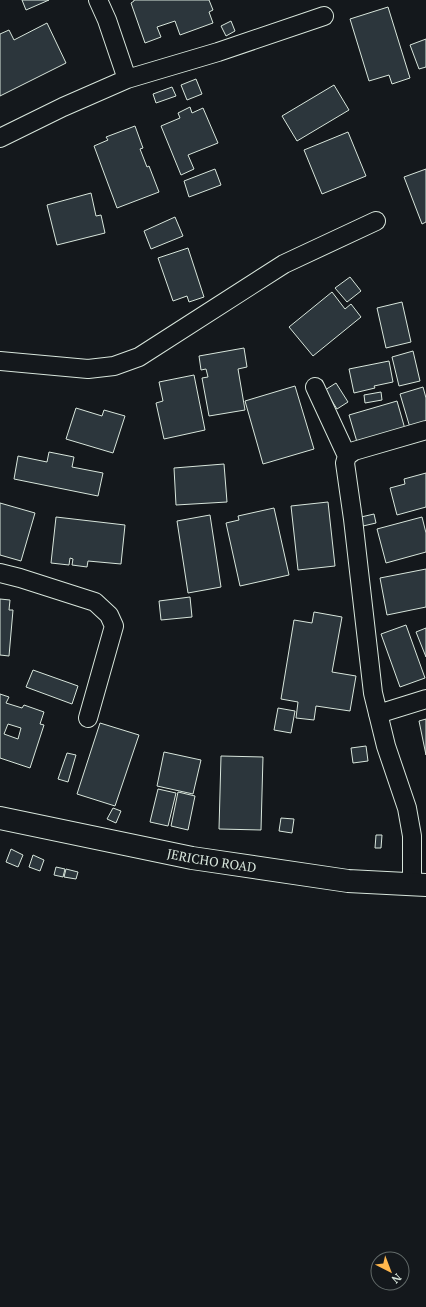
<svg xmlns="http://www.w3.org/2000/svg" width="426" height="1307" font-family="'PT Serif',serif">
<rect width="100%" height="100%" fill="#14181c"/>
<path fill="#2c363c" stroke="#d8e6dc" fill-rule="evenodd" d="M22 0H49L26 10Z
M134 0H209L213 10 209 12 213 23 180 35 175 21 157 27 161 37 145 43 131 3 134 1Z
M388 7 410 78 392 84 389 75 369 81 350 19Z
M231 21 235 31 226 36 221 26Z
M47 23 66 63 0 96V34L9 30 14 40Z
M426 39V67L419 69 410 45Z
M196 79 202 94 187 100 181 85Z
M334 85 349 110 297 141 282 116Z
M172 87 176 96 156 103 153 94Z
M190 107 192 113 203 108 218 143 188 155 194 169 181 175 161 126 180 118 178 113Z
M135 126 143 148 140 149 147 167 149 166 159 192 117 208 94 146 108 140 106 137Z
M348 132 366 176 322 194 304 150Z
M215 169 221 185 189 197 184 181Z
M426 169V222L422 224 404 177Z
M91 193 96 216 101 215 105 233 57 245 47 205Z
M175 217 183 236 151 249 144 231Z
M188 248 204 297 189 302 187 296 173 301 158 258Z
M350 277 361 291 347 302 335 288Z
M332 292 345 309 351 304 361 317 313 356 289 327Z
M402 302 411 342 386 348 377 308Z
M244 348 247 367 238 369 245 410 209 416 202 378 208 377 206 369 201 370 199 356Z
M413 351 420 381 399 386 392 357Z
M389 361 393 382 374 386 375 388 354 393 349 369Z
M194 375 205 430 164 439 156 403 163 401 159 382Z
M336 383 348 402 337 409 325 390Z
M295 386 314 449 263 464 245 401Z
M423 387 426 398V426L411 431 400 394Z
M381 392 382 400 365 403 364 395Z
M397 401 405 429 357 442 349 415Z
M76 408 102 416 104 410 125 416 113 453 66 439Z
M49 452 74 457 72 467 103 473 98 496 14 479 18 456 47 462Z
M224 464 227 502 176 505 174 468Z
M426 473V507L397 515 390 488 405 484 404 479Z
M328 502 335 566 298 570 291 506Z
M0 503 35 513 21 561 0 555Z
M274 508 289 575 240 586 226 523 239 520 238 516Z
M374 514 376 523 363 526 361 517Z
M210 515 221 587 188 593 177 521Z
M56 517 125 525 121 564 88 561 87 567 72 565 73 559 70 558 69 565 51 563Z
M422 517 426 533V552L386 563 377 529Z
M426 569V607L387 615 380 578Z
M190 597 192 617 161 620 159 601Z
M0 599 10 600 9 610H13L9 656 0 655Z
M314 612 342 617 332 672 356 676 350 711 316 706 314 720 296 718 298 702 281 699 294 620 312 623Z
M406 625 425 678 400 687 381 634Z
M426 628V657L416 632Z
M33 670 78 686 72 704 26 687Z
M0 694 9 697 6 703 22 708 24 705 44 712 40 724 44 725 30 768 0 758ZM8 724 21 728 18 739 4 734Z
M278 708 295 711 291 733 274 730Z
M426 719V755L419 721Z
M100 723 139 735 115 806 77 794Z
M366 746 368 761 353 763 351 748Z
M164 752 201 760 193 794 157 786Z
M67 753 76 755 68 782 58 779Z
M221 756 263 757 261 830 219 829Z
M158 789 176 793 168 826 150 822Z
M178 792 195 796 188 830 171 826Z
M113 808 121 811 116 823 107 819Z
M281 818 294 819 292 833 279 831Z
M376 835H382L381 848H375Z
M11 849 23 855 18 867 6 862Z
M33 855 44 860 40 871 29 867Z
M56 867 65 869 63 877 54 875Z
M66 869 78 872 76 879 64 877Z"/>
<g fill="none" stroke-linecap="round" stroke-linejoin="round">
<defs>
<path id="minor" d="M98 0 107 20 127 79
M0 138 63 107 127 79 218 52 324 16
M0 361 88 369 114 366 139 357 284 264 376 221
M315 387 347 456
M0 573 20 578 95 602 109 615 114 626 88 718
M378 714 426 699
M412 885V836L407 808 386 746 373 693 353 519 345 463 347 456 354 451 426 430"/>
<g id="tertiary">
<path id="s1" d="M0 818 192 858 348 881 426 885"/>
</g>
</defs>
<use href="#minor" stroke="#d8e6dc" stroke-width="20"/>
<use href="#tertiary" stroke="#d8e6dc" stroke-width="24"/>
<use href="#minor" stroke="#14181c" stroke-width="18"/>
<use href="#tertiary" stroke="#14181c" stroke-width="22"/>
</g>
<g text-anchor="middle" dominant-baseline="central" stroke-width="3" stroke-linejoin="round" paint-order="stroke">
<g font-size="13" fill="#d8e6dc" stroke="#14181c">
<text stroke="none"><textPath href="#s1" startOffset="216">JERICHO ROAD</textPath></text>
</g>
</g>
<g transform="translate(390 1271) rotate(138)"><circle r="19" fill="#14181c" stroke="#626a69"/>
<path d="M0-3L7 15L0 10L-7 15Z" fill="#ffb74d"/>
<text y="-6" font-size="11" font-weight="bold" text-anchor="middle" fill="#d8e6dc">N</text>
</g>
</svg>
